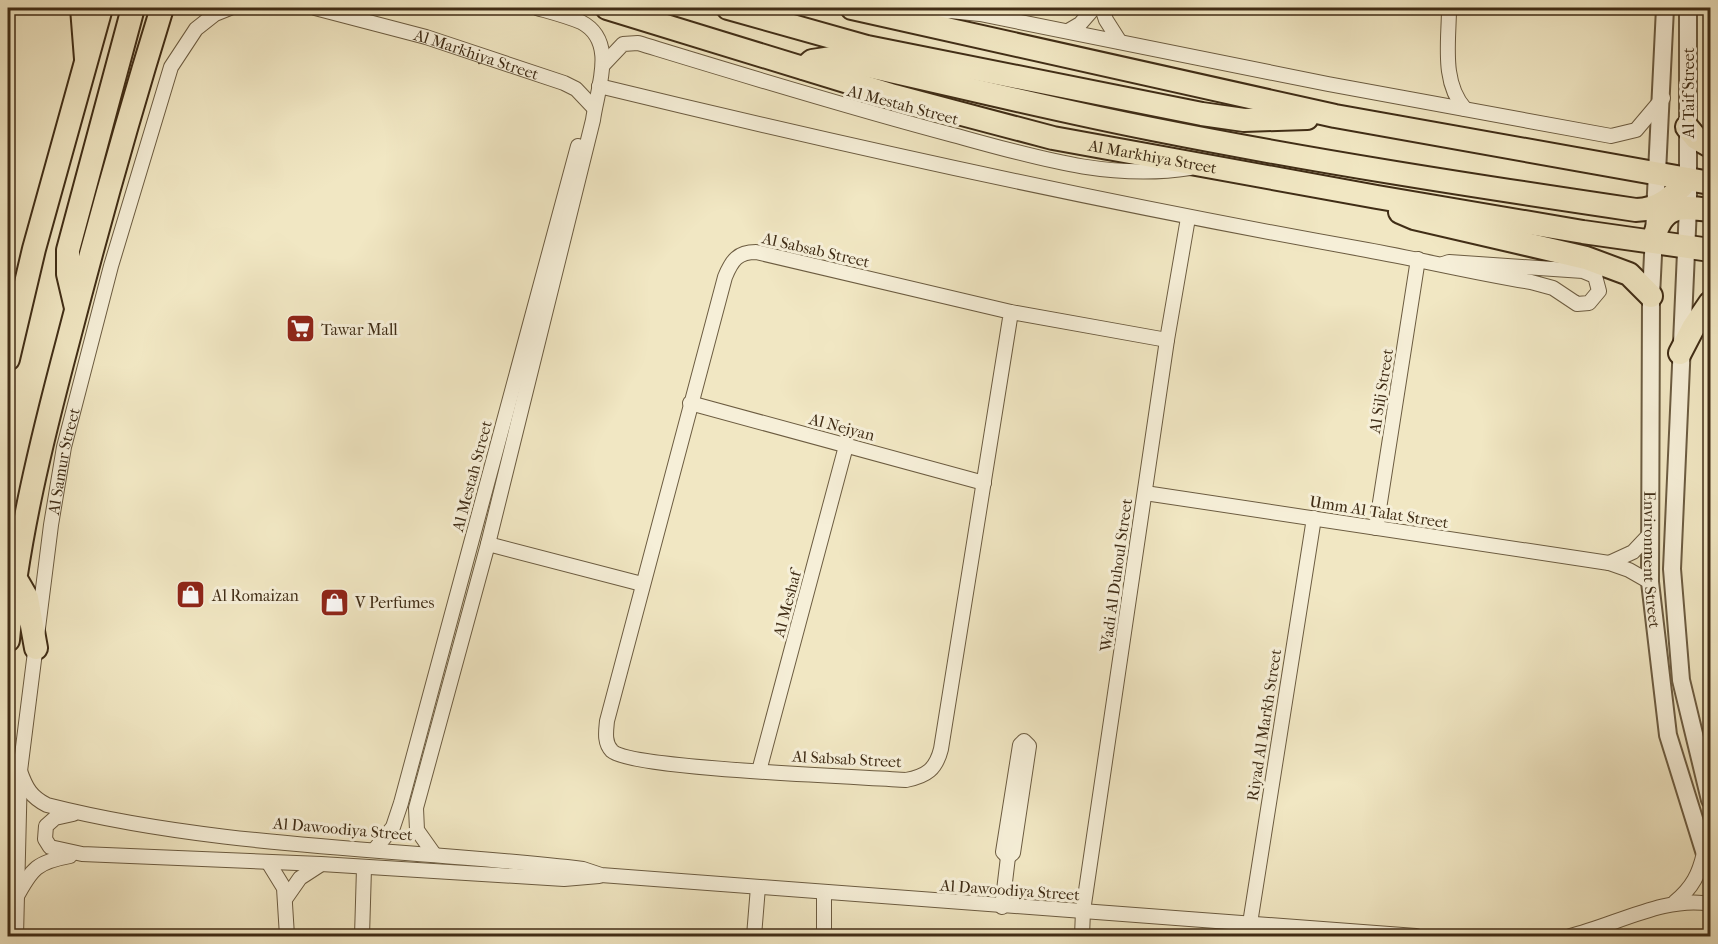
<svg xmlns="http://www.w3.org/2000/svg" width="1718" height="944" font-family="'IM FELL French Canon',serif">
<rect width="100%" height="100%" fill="#f1e7c3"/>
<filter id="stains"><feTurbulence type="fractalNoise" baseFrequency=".00333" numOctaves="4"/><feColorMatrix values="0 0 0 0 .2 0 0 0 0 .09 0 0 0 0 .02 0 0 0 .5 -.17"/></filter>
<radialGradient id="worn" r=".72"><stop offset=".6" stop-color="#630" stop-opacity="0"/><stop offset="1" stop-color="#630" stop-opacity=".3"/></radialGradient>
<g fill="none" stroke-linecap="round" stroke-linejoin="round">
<defs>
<g id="minor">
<path id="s1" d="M315 8 426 37 564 83 576 89 594 108"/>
<path d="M1102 8 1106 20 1120 42"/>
<path d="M1449 8C1449 41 1441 82 1465 109"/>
<path d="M917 20 950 11 980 14 1328 84 1611 136 1636 130 1663 98"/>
<path d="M1068 31 1080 24 1094 8"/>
<path d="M604 64 623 44 638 43C743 75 847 107 953 135 1032 156 1107 181 1190 168"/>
<path d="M599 86C854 148 1109 204 1367 250 1422 260 1475 273 1531 282L1553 288 1577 304 1589 303 1599 291 1595 276 1583 271 1449 262 1443 264"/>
<path d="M1011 312 941 749C936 769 927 776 906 780 865 777 631 769 612 751 604 743 606 731 607 721L725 277C732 260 738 252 756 252L1011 312 1167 340"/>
<path d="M690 403 984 483"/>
<path d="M1145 493 1609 563 1629 570 1650 582"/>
<path d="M1376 528 1418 259"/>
<path d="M488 544 642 584"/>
<path d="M1609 563 1633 552 1650 534"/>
<path d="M1024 741 1029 746 1013 853 1008 857 1003 852 1020 745Z"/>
<path d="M20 771C26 788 31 797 47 805 220 849 406 848 583 869L601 875 1416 936"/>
<path d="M759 771 846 446"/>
<path d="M73 814 55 818 46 826 45 839 50 847 82 854 321 864 564 879 599 876"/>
<path d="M375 849 393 827 401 803 578 146"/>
<path d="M434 854 417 830 416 808 488 544 593 120C597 89 618 41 581 22 567 16 551 12 537 8"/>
<path d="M268 862 284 888 287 936"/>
<path d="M824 893V936"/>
<path d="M16 898C32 868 37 862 70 856"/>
<path d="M286 898 300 878 320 865"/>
<path d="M1675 902C1693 887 1699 874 1704 853"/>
<path d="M1002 907 1008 857"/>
<path id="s2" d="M16 936 20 771 51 525 64 447 111 266 171 67 196 29 215 14 230 8"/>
<path d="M362 936 364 868"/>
<path d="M754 936 758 887"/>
<path d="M1082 936 1083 911 1167 340 1188 218"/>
<path d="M1248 936 1314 518"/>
<path d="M1570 936C1613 926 1667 895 1710 904"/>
</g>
<g id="tertiary">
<path id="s3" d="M1665 8 1651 296 1650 582 1668 735 1710 870"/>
<path d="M1688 8V207L1672 569 1681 680 1710 800"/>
</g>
<path id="primary" d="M8 359 34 249 101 8
M16 579 27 598 36 648
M8 640C17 539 42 439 68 341 97 229 128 118 162 8"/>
<g id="trunk">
<path d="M82 8 86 59"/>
<path id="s4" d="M607 8 894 96 1053 138 1377 197 1583 232 1710 250"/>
<path d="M728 8 867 47 1202 114 1244 120 1307 118"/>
<path d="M852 8 1335 116 1710 183"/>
<path d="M804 68 812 61 832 58C939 81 1044 108 1152 129 1312 161 1474 186 1636 210 1659 210 1674 196 1688 179"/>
<path d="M1687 127 1696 138 1710 146"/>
<path d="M1400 212 1414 218 1586 258 1629 274 1651 296"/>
<path d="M1653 241C1662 205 1678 206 1710 210"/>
<path d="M76 308 68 274V250L133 8"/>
<path d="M1680 353 1693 328 1710 303"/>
</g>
</defs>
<use href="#minor" stroke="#6c5c41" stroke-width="16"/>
<use href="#tertiary" stroke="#6c5c41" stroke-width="20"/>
<use href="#primary" stroke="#402d16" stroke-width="26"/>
<use href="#trunk" stroke="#402d16" stroke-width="26"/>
<use href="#minor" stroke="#f6efd8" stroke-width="14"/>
<use href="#tertiary" stroke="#f6efd8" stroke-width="16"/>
<use href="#primary" stroke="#f1e7c3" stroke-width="22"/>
<use href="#trunk" stroke="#f1e7c3" stroke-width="22"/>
</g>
<defs>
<symbol id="supermarket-square" viewBox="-11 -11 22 22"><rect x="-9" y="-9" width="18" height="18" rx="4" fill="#8f2418" stroke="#f6efd8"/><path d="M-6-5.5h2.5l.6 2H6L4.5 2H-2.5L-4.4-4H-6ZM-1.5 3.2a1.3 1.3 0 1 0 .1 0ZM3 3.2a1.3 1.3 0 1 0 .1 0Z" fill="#fff"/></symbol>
<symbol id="shop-square" viewBox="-11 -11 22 22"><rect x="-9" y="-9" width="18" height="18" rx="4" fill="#8f2418" stroke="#f6efd8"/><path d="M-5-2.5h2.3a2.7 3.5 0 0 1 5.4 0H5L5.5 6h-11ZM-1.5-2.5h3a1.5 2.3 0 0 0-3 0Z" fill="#fff"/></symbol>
</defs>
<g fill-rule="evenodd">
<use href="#supermarket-square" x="284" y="312" width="33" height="33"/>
<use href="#shop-square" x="174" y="578" width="33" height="33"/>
<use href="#shop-square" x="318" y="586" width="33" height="33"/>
</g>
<g text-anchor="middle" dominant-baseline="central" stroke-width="6" stroke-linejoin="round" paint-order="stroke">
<g font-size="16" fill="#402d16" stroke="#f6efd8">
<text stroke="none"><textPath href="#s1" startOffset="168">Al Markhiya Street</textPath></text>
<text transform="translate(1688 93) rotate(-90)">Al Taif Street</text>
<text transform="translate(903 105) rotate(15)">Al Mestah Street</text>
<text stroke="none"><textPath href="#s4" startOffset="566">Al Markhiya Street</textPath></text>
<text transform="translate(816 250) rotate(13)">Al Sabsab Street</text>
<text transform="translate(1381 391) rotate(-81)">Al Silj Street</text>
<text transform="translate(842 427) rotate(15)">Al Nejyan</text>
<text stroke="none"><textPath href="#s2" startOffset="478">Al Samur Street</textPath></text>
<text transform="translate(472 476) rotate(-75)">Al Mestah Street</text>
<text transform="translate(1379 512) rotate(9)">Umm Al Talat Street</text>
<text stroke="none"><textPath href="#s3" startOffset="552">Environment Street</textPath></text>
<text transform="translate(1116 575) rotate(-82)">Wadi Al Duhoul Street</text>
<text transform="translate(787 604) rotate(-75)">Al Meshaf</text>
<text transform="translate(1264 725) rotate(-81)">Riyad Al Markh Street</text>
<text transform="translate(847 759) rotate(3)">Al Sabsab Street</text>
<text transform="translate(343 829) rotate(5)">Al Dawoodiya Street</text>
<text transform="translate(1010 890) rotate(4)">Al Dawoodiya Street</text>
</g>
<g font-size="16" fill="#402d16" stroke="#f6efd8" text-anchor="start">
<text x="321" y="329">Tawar Mall</text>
<text x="212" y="595">Al Romaizan</text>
<text x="355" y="602">V Perfumes</text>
</g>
</g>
<rect width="1718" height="944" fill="none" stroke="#f1e7c3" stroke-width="30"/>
<rect x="9" y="9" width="1700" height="926" fill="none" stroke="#402d16" stroke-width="3"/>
<rect x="15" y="15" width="1688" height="914" fill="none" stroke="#402d16" stroke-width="1.5"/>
<rect width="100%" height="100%" filter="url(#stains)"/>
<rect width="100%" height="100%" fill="url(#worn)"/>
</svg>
